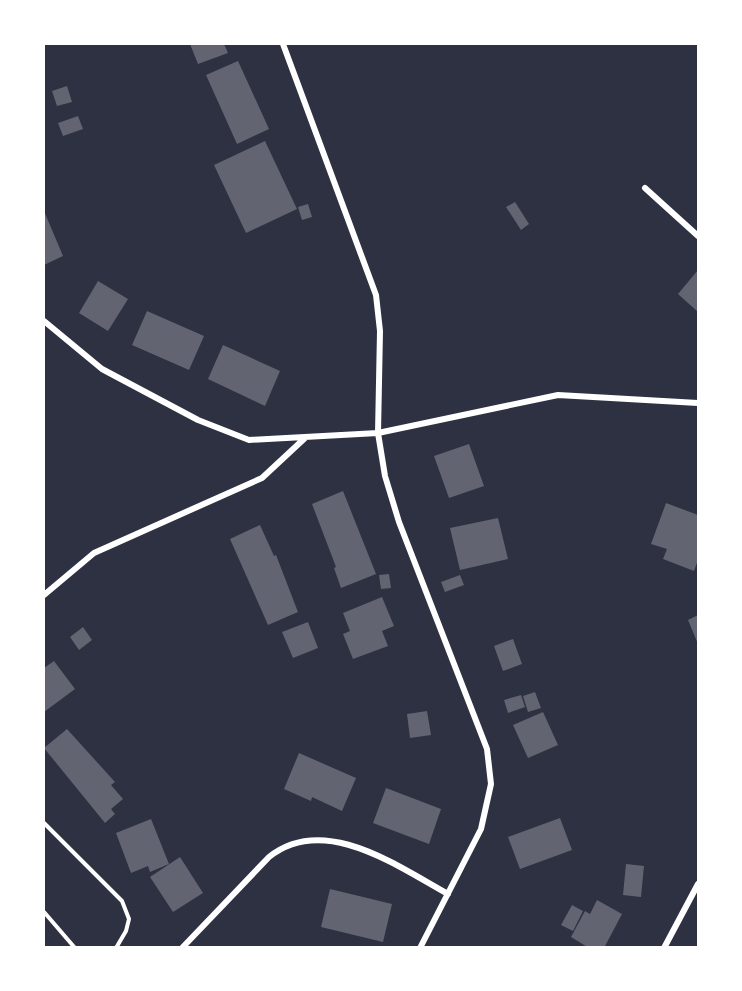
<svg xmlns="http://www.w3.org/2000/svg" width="742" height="991" font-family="Commissioner,sans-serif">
<rect width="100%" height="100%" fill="#2d3142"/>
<path fill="#626471" d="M190 44H224L228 53 198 64Z
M238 61 269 129 237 144 206 75Z
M67 86 72 102 57 106 52 91Z
M78 116 83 129 63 136 58 123Z
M265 141 297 209 246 233 214 165Z
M515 202 529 224 521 230 506 207Z
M308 204 312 217 302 220 298 207Z
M44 211 63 256 44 265Z
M698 270V312L678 294Z
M98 281 128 299 108 331 79 313Z
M147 311 204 336 189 370 132 345Z
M223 345 280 371 265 406 208 379Z
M469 444 484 486 449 498 434 456Z
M343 491 376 574 341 588 334 568 336 567 312 504Z
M666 503 698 515V560L694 571 663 559 667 549 651 544Z
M498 518 508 559 460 570 450 528Z
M260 525 274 556 276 555 298 612 268 625 230 539Z
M389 574 391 588 381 589 379 575Z
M460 575 464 585 445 592 441 582Z
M382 597 394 626 382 631 388 646 353 659 343 634 350 631 343 613Z
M698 615V644L688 620Z
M308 622 318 648 293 658 282 632Z
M83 627 92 640 79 650 70 637Z
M513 639 522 664 503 671 494 646Z
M54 661 75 689 44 712V668Z
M535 692 541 708 528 712 523 696Z
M521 695 525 707 508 713 504 700Z
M427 711 431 735 410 738 407 714Z
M543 712 558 745 528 758 513 725Z
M67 729 115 782 111 785 123 799 111 809 115 814 105 823 44 748Z
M299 753 356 778 342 811 312 797 311 801 284 789Z
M386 788 441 809 429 844 373 823Z
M560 818 572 850 520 869 508 837Z
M151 819 169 864 150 872 148 866 131 873 116 833Z
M180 857 203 893 173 912 150 877Z
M626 864 644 866 641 897 623 895Z
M330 889 392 904 383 942 321 927Z
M597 900 622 914 604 948H589L571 937 585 911 590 914Z
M572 905 583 911 573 931 561 925Z"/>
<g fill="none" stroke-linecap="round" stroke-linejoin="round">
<path stroke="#fff" stroke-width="4" d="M44 823 122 901 129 919 126 931 116 948
M44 912 75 948"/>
<path stroke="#fff" stroke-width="6" d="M283 44 376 295 380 331 378 433 385 476 399 522 487 749 491 784 481 829 420 948
M645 188 698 236
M44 321 102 369 198 420 249 440 378 433 558 395 698 403
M44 595 94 553 262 478 305 438
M182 948 269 857C324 813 397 866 448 894
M664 948 698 884"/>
</g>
<rect width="742" height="991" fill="none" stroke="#ffffff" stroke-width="90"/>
</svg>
